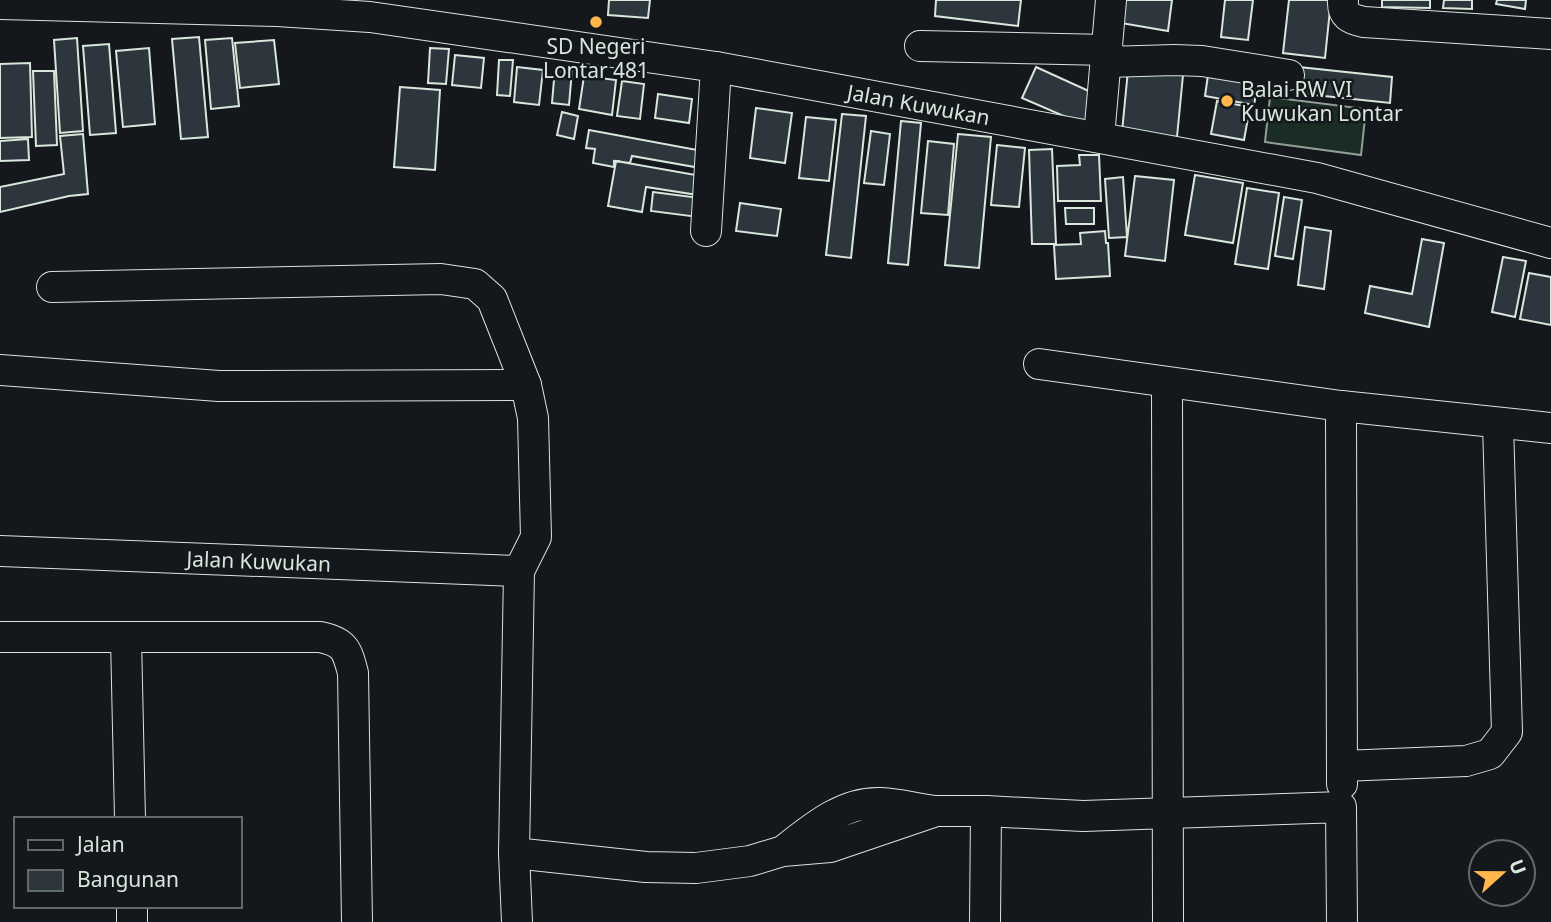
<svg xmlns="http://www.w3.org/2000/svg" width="1551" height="922" font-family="'Noto Sans',sans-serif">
<rect width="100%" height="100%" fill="#14181c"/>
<path fill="#1a2d24" stroke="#939e99" stroke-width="2" d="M1270 97 1366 109 1361 155 1265 142Z"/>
<path fill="#2c363c" stroke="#d8e6dc" stroke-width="2" d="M609 0H650L648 18 608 15Z
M936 0H1021L1018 26 935 16Z
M1125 0H1172L1168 31 1121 23Z
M1225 0H1253L1248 40 1221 37Z
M1289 0H1331L1325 58 1283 53Z
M1382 0H1430V8L1382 7Z
M1444 0H1472V9L1443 8Z
M1497 0H1526L1525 9 1496 4Z
M199 37 208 137 181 139 172 39Z
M77 38 83 131 60 133 54 40Z
M232 38 239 106 211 109 205 40Z
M274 40 279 84 240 88 235 43Z
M109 44 116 133 90 135 83 46Z
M149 48 155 124 123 127 116 51Z
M430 48 449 49 446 84 428 83Z
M455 55 484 58 481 88 452 85Z
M499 60H513L510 96 497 95Z
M30 63 32 137 0 138V64Z
M517 67 543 70 539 105 514 102Z
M1036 67 1102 97 1089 127 1022 98Z
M1299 67 1392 77 1390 103 1296 93Z
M555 68 572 70 569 105 552 103Z
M1209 68 1259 77 1254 105 1205 96Z
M1128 70 1183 75 1177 137 1122 132Z
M33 71H54L57 145 36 146Z
M584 76 616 80 612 115 579 109Z
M622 81 644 84 640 119 617 116Z
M400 87 440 90 435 170 394 167Z
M658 94 692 99 689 123 655 118Z
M1217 101 1250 107 1244 140 1211 134Z
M756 108 792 113 785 163 750 158Z
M562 112 578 116 574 139 557 135Z
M842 114 866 116 851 258 826 255Z
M806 117 836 120 829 181 799 178Z
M901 121 921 123 908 265 888 263Z
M589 130 708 152 706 169 632 156 630 163 614 161V167L593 163 595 149 586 148Z
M871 131 890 134 884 185 864 183Z
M83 134 88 194 69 196 0 212V187L64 174 60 136Z
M958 134 991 137 979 268 945 265Z
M28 139 29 160 0 161V141Z
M928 141 954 144 948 215 921 213Z
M997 145 1025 148 1019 207 991 205Z
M1052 149 1056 244H1032L1029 150Z
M1079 155H1099L1101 201H1058L1057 166 1080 165Z
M616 161 707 177 704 196 646 187 642 212 608 206Z
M1195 175 1243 183 1233 243 1185 235Z
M1135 176 1174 180 1165 261 1125 256Z
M1123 177 1127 237 1109 238 1105 179Z
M1247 188 1279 193 1268 269 1235 264Z
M653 192 700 198 698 217 651 211Z
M1284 197 1302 200 1293 259 1275 256Z
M740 203 781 209 777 236 736 231Z
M1065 208H1094V224H1066Z
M1305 227 1331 231 1324 289 1298 285Z
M1105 231 1106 243H1108L1110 276 1056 279 1054 245 1081 244 1080 233Z
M1422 239 1444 243 1429 327 1365 313 1370 286 1412 294Z
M1503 257 1526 261 1515 317 1492 312Z
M1529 273 1551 277V325L1520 319Z"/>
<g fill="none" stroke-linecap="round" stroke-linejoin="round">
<defs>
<g id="minor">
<path d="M1343 0C1342 16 1350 19 1364 22L1551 34"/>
<path id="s1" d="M0 4 277 11 370 17 716 67 1317 178 1551 243"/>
<path d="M920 46 1108 50"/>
<path d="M1107 62 1174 60 1202 61 1289 75"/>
<path d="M1099 137 1111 0"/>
<path d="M706 231 716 67"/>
<path d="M52 287 441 279 475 284 492 299 526 385"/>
<path d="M1039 364 1341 406 1551 428"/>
<path d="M0 370 219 386 526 385 533 418 536 537 519 571 514 853 517 922"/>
<path d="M1167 383 1168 922"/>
<path d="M1341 406 1342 784"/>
<path id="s2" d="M0 551 519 571"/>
<path d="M0 637H320C345 642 347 650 353 673L357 922"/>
<path d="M126 638 130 819"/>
<path d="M1342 766 1466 761 1490 754 1507 732 1498 424"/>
<path d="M936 811H986L1083 816 1341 807 1342 922"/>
<path d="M514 853 646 867 696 868 750 861 783 851 830 847 936 811C918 809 900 804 881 803 843 801 811 829 783 851"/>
<path d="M132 906V922"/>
<path d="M985 922 986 811"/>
</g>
</defs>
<use href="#minor" stroke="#d8e6dc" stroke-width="32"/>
<use href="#minor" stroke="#14181c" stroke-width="30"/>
</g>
<g fill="#ffb74d" stroke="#14181c" stroke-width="2.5">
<circle cx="596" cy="22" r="7"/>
<circle cx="1227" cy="101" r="7"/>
</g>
<g text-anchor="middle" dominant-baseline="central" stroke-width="5" stroke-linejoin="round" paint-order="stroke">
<g font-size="21" fill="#d8e6dc" stroke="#14181c">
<text x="596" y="46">SD Negeri<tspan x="596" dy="24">Lontar 481</tspan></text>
<text x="1241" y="89" text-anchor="start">Balai RW VI<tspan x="1241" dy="24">Kuwukan Lontar</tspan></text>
</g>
<g font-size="21" fill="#d8e6dc" stroke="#14181c">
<text stroke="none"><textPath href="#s1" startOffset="926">Jalan Kuwukan</textPath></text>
<text stroke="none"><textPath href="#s2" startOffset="259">Jalan Kuwukan</textPath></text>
</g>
</g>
<rect x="14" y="817" width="228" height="91" fill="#14181c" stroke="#626a69" stroke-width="2"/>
<rect x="28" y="840" width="35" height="10" fill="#14181c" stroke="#626a69" stroke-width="2"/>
<text x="77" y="852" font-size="21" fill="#d8e6dc">Jalan</text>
<rect x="28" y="870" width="35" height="21" fill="#2c363c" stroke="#626a69" stroke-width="2"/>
<text x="77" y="887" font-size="21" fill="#d8e6dc">Bangunan</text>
<g transform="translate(1502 873) rotate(69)"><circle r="33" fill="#14181c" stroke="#626a69" stroke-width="2"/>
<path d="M0-5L12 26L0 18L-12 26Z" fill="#ffb74d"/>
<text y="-10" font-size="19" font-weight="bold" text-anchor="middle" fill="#d8e6dc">U</text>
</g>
</svg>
